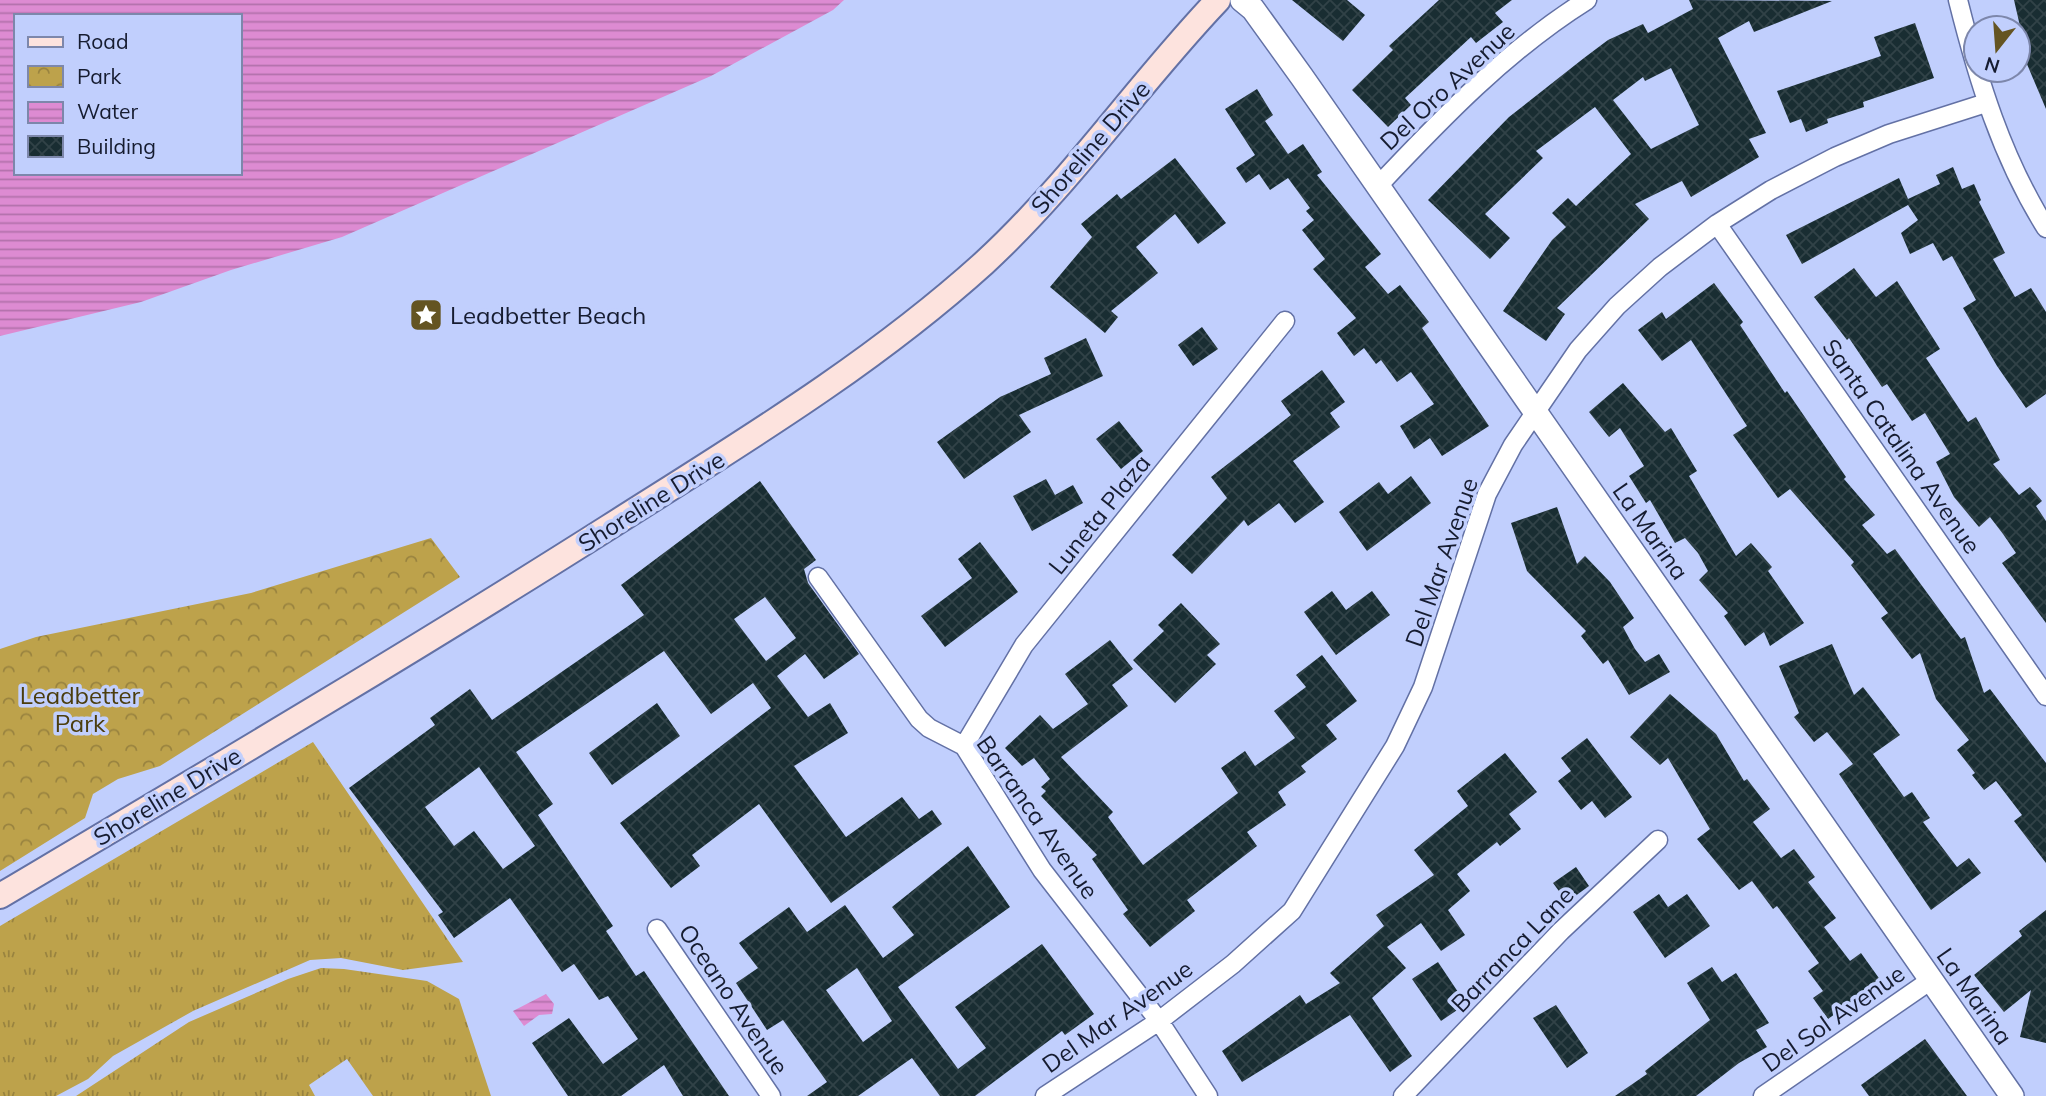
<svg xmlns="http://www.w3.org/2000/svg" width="2046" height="1096" font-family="Mulish,sans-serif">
<defs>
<pattern id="grass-tufts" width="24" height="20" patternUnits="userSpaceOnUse" patternTransform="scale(1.75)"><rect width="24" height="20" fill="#bda24b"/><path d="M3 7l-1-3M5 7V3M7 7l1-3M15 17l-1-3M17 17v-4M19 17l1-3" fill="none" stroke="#99833f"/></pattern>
<pattern id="park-crowns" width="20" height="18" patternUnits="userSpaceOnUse" patternTransform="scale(1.75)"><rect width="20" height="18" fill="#bda24b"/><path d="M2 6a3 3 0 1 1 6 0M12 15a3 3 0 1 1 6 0" fill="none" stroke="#99833f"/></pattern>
<pattern id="water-rules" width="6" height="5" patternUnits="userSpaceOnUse" patternTransform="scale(1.75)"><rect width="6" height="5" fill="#dd8bd2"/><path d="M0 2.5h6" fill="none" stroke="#b271ab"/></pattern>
<pattern id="building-cross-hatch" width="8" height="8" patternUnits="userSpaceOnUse" patternTransform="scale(1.75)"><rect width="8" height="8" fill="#192d32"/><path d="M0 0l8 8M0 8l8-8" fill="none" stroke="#314247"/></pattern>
</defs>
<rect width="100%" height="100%" fill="#c1cffd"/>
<path fill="url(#grass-tufts)" d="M313 742 463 962 403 970 341 958 310 960 193 1011 113 1056 88 1079 56 1096H0V926Z
M321 968 344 969 427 981 459 999 491 1096H373L347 1059 309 1085 315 1096H76L189 1022 288 979Z"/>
<path fill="url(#park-crowns)" d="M431 538 460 577 160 766 118 779 93 794 85 818 0 871V649L36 637 251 593Z"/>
<path fill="url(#water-rules)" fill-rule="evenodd" d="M0 0H844L833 10 711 76 342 237 231 270 141 302 0 336ZM16 16H240V173H16Z
M546 994 554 1004 552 1014 539 1015 524 1026 513 1011Z"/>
<path fill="url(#building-cross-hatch)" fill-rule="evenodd" d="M1292 0H1347L1365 15 1343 41Z
M1439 0H1512L1495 13 1503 22 1476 43 1471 37 1405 98 1411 105 1388 127 1352 90 1393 50 1389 46Z
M1689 0 1832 1 1754 32 1749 21 1718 38 1766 133 1749 139 1759 157 1691 197 1682 181 1635 204 1649 219 1557 308 1565 314 1546 341 1503 311 1552 240 1566 227 1552 213 1568 198 1576 206 1631 154 1595 107 1536 151 1543 158 1485 214 1510 238 1490 259 1428 200 1509 117 1584 58 1608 40 1643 24 1648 33 1693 9ZM1671 68 1699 125 1651 149 1613 100 1643 77 1645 81Z
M2014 0H2046V109L2021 50 2025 48Z
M1915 23 1934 78 1863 102 1864 107 1827 119 1828 123 1806 132 1801 119 1790 123 1777 91 1881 56 1874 37Z
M1257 89 1273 115 1265 121 1288 154 1303 144 1322 172 1317 175 1381 254 1365 267 1388 294 1400 285 1429 322 1422 328 1489 426 1442 456 1430 438 1414 449 1400 426 1434 404 1411 372 1397 382 1381 360 1376 364 1364 348 1354 356 1337 333 1356 318 1313 269 1325 259 1302 230 1314 220 1306 211 1310 208 1288 178 1270 190 1259 174 1246 183 1236 168 1255 155 1225 109Z
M1175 158 1226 223 1198 244 1175 214 1136 247 1158 273 1111 311 1118 317 1105 333 1050 287 1092 237 1081 224 1117 194 1121 199Z
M1953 167 1962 189 1974 184 1981 200 1979 202 2005 253 1993 259 2015 297 2031 288 2046 312V394L2026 408 1997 366 1963 308 1976 300 1952 256 1943 261 1933 243 1910 254 1901 233 1918 220 1908 205 1802 264 1786 235 1899 178 1908 199 1940 184 1936 175Z
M1854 268 1876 297 1897 281 1940 349 1926 358 1968 422 1976 417 2000 460 1993 464 2019 495 2030 487 2042 501 2036 506 2046 521V623L2002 563 2016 553 2003 534 1990 517 1979 527 1954 497 1936 462 1950 454 1925 413 1912 421 1887 384 1882 387 1849 338 1847 340 1814 297Z
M1714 283 1743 322 1740 325 1785 393 1787 391 1846 477 1844 479 1875 515 1862 525 1887 554 1895 549 1961 639 1965 637 1984 693 1990 689 2046 763V863L2014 821 2022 815 1996 781 1984 790 1972 775 1975 773 1957 750 1969 740 1936 699 1920 653 1912 659 1881 618 1888 613 1851 565 1854 562 1790 489 1778 498 1733 435 1747 426 1691 340 1662 361 1638 330 1662 312 1666 319Z
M1202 327 1218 349 1193 366 1178 345Z
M1086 338 1103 376 1019 415 1031 432 964 479 937 442 1000 397 1051 374 1044 358Z
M1322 370 1345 402 1330 413 1340 427 1293 461 1324 502 1295 523 1279 503 1248 526 1244 520 1192 574 1172 555 1227 498 1211 477 1291 415 1281 401Z
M1623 383 1665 432 1671 428 1697 471 1689 476 1736 556 1751 543 1772 567 1768 571 1804 623 1770 646 1764 632 1745 646 1724 616 1728 613 1699 580 1708 571 1698 553 1685 538 1675 543 1650 500 1646 503 1629 476 1644 466 1620 428 1609 437 1589 412Z
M1119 421 1143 451 1121 469 1096 439Z
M1411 476 1431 503 1367 551 1339 512 1379 482 1388 494Z
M1046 479 1055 495 1073 485 1083 503 1032 531 1013 496Z
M760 481 816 560 804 569 808 583 859 654 824 679 805 654 777 676 808 717 830 703 848 733 794 766 846 837 902 797 919 819 932 810 942 824 831 903 759 804 692 855 700 866 671 888 620 823 771 708 753 683 711 714 664 651 516 752 553 804 538 815 613 926 606 931 636 976 644 971 729 1096H683L664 1065 621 1096H568L532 1043 569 1018 603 1064 638 1039 608 996 599 1000 574 964 562 972 510 898 454 938 438 915 443 912 349 788 435 725 430 718 470 689 492 720 644 615 621 585ZM765 597 796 638 766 661 734 619ZM479 767 535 846 503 869 474 831 454 846 425 807Z
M1557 507 1577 564 1585 556 1610 582 1634 618 1623 627 1635 649 1645 662 1659 654 1670 672 1629 695 1608 660 1603 664 1581 636 1586 631 1527 571 1511 523Z
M980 542 1018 592 945 647 921 616 972 578 958 559Z
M1332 591 1346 610 1372 591 1390 615 1336 655 1304 612Z
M1181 603 1220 644 1207 655 1216 664 1175 703 1133 660 1164 631 1158 625Z
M1110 640 1133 669 1112 685 1128 706 1061 757 1113 812 1108 817 1143 865 1238 793 1221 768 1245 751 1255 766 1295 738 1274 711 1306 687 1296 675 1322 655 1357 701 1326 725 1337 739 1301 766 1306 772 1278 792 1286 805 1247 832 1257 846 1187 900 1195 911 1150 947 1123 914 1128 910 1092 859 1097 855 1041 796 1046 791 1041 787 1050 779 1034 758 1022 766 1005 748 1040 715 1053 729 1088 704 1065 674Z
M1832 644 1854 695 1863 687 1900 735 1873 754 1904 797 1912 792 1930 818 1923 822 1957 867 1969 858 1981 873 1931 910 1839 774 1853 764 1827 732 1814 742 1794 717 1799 713 1779 666Z
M1670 694 1716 734 1744 781 1747 779 1770 809 1753 822 1781 858 1794 849 1815 877 1808 882 1836 918 1824 927 1850 961 1861 953 1881 981 1828 1019 1813 998 1823 991 1808 971 1819 963 1777 906 1773 909 1752 881 1739 890 1697 839 1710 829 1668 758 1660 765 1630 737Z
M657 703 680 736 612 785 589 753Z
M1587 738 1632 797 1605 818 1592 801 1581 810 1558 781 1571 771 1561 758Z
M1505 753 1537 792 1509 814 1521 829 1500 846 1497 842 1457 874 1470 891 1448 910 1465 935 1441 951 1421 923 1387 947 1406 968 1372 998 1412 1056 1390 1072 1350 1015 1242 1082 1222 1051 1300 995 1306 1004 1340 983 1330 973 1384 926 1376 915 1434 875 1414 850 1468 806 1457 791Z
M968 846 1010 907 898 987 958 1069 986 1048 955 1007 1042 944 1094 1014 1065 1035 1062 1031 975 1096H940L912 1058 858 1096H807L827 1082 783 1020 767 1030 736 983 758 968 739 943 789 907 807 932 845 905 883 958 914 935 892 907ZM857 968 892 1021 863 1042 826 990Z
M1576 867 1589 886 1567 902 1553 883Z
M1659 894 1668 907 1687 894 1710 926 1665 958 1633 912Z
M2046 910V1043L2020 1037 2031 990 2004 1012 1974 975 2022 936 2019 931Z
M1438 962 1466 1004 1441 1021 1412 979Z
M1712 967 1722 982 1736 973 1769 1023 1756 1030 1767 1047 1739 1063 1696 1096H1615L1647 1074 1645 1071 1710 1020 1687 983Z
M1556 1005 1588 1053 1567 1068 1533 1018Z
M1925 1039 1967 1096H1869L1861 1085Z"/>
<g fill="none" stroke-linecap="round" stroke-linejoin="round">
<defs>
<path id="minor" d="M1958 0C1978 80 2002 158 2046 228
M1377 187C1441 119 1507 50 1587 0
M1717 224 2046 696
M818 577 919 719 929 728 964 746 1042 870 1159 1021 1208 1096
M964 746 1024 645 1285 321
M657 929 771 1096
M1045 1096 1159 1021 1233 964 1292 911 1395 746 1423 687 1487 494 1513 445 1578 350 1617 306 1660 267 1717 224 1771 190 1835 157 1889 134 1986 103
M1403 1096 1561 931 1658 840
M1763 1096 1931 980"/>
<path id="tertiary" d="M1242 0 1253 9 1302 77 2012 1096"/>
<path id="secondary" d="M0 896C204 775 409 654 609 527 738 445 870 366 984 263 1071 183 1137 85 1218 0"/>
</defs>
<use href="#minor" stroke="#6371a5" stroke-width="21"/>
<use href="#tertiary" stroke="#6371a5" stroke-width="26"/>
<use href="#secondary" stroke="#6371a5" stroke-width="28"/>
<use href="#minor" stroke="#fff" stroke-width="18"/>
<use href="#tertiary" stroke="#fff" stroke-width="23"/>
<use href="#secondary" stroke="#fde3de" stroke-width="24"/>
</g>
<defs>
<symbol id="sight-square" viewBox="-11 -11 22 22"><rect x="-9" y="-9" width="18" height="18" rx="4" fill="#645422" stroke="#c1cffd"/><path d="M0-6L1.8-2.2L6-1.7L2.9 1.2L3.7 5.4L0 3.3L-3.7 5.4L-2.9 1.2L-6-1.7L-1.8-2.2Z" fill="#fff"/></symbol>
</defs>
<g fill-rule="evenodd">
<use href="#sight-square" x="407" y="296" width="38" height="38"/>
</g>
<g text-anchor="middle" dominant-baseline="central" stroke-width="7" stroke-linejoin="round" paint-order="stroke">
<g font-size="24" fill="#161c30" stroke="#c1cffd">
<text transform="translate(1447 86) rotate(-43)">Del Oro Avenue</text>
<text transform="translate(1090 147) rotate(-49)">Shoreline Drive</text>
<text transform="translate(1902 446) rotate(55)">Santa Catalina Avenue</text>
<text transform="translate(651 501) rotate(-32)">Shoreline Drive</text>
<text transform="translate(1099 514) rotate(-51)">Luneta Plaza</text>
<text transform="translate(1651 531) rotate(55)">La Marina</text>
<text transform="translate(1441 562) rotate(-71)">Del Mar Avenue</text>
<text transform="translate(167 796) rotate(-31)">Shoreline Drive</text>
<text transform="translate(1038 817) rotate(55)">Barranca Avenue</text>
<text transform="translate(1512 949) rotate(-46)">Barranca Lane</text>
<text transform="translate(1975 996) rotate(55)">La Marina</text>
<text transform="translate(734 999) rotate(56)">Oceano Avenue</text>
<text transform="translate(1117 1016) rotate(-35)">Del Mar Avenue</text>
<text transform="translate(1833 1018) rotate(-35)">Del Sol Avenue</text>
</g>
<g font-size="24" fill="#161c30" stroke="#c1cffd" text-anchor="start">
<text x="450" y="315">Leadbetter Beach</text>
</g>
<g font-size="24" fill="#4b3d0d" stroke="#c1cffd">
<text x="80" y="695">Leadbetter<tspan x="80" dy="28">Park</tspan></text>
</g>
</g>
<rect x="14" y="14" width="228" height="161" fill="#c1cffd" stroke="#7d87ab" stroke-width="2"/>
<rect x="28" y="37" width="35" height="10" fill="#fde3de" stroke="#7d87ab" stroke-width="2"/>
<text x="77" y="49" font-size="21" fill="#161c30">Road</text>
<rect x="28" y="66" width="35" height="21" fill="url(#park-crowns)" stroke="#7d87ab" stroke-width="2"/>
<text x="77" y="84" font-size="21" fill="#161c30">Park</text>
<rect x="28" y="102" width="35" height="21" fill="url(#water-rules)" stroke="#7d87ab" stroke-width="2"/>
<text x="77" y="119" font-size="21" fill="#161c30">Water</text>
<rect x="28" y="136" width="35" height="21" fill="url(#building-cross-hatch)" stroke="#7d87ab" stroke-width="2"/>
<text x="77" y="154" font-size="21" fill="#161c30">Building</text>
<g transform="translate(1997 49) rotate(197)"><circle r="33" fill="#c1cffd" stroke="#7d87ab" stroke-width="2"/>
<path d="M0-5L12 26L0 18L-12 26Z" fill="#645422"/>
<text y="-10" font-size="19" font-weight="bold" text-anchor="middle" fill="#161c30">N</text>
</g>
</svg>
